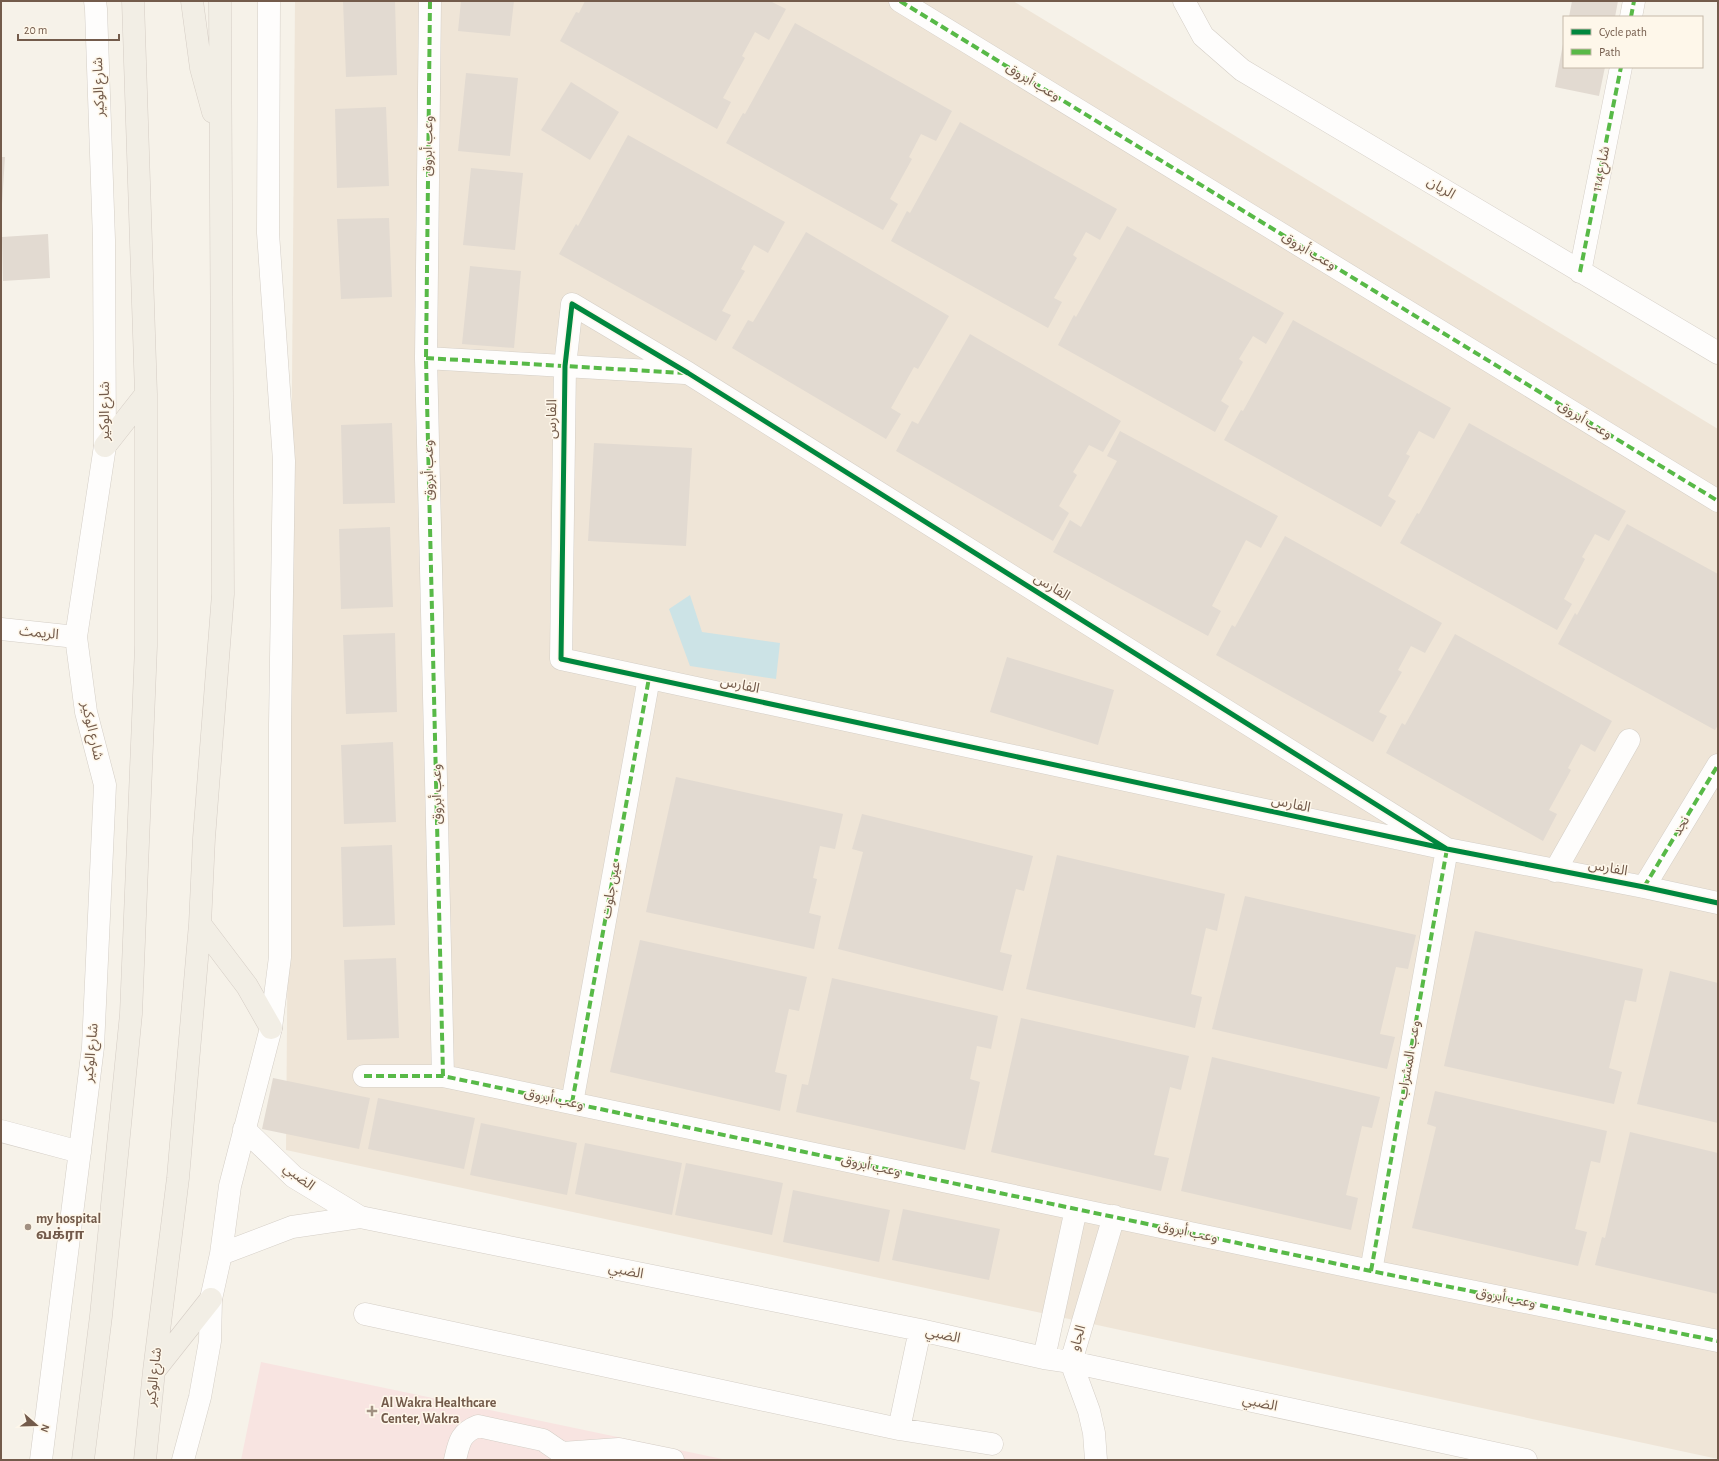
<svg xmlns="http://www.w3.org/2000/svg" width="1719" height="1461" font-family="'Alegreya Sans','Noto Sans Arabic','Noto Sans Tamil',sans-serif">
<rect width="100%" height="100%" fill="#f6f2e9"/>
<path fill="#efe5d7" d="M295 1H1013L1718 429V1459L286 1150Z"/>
<path fill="#f8e4e1" d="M261 1362 727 1460H241Z"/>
<path fill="#cce3e6" d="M690 595 702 632 780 643 776 679 690 666 669 609Z"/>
<path fill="#e2dad1" d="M343 1H395L397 75 346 77Z
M461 1H514L510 36 458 31Z
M585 1H770L786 9 769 40 755 32 742 56 745 58 723 98 731 102 717 129 560 41 576 12 579 13Z
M1572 1H1618L1615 17H1569Z
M795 23 952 111 936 141 921 134 909 157 912 159 890 199 898 204 883 230 726 143 743 113 745 114Z
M1563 44 1564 67H1605L1599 96 1555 87Z
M466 73 518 78 510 156 458 151Z
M571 82 619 112 590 160 541 130Z
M386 107 389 186 337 188 335 109Z
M960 122 1117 209 1100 240 1086 232 1073 255 1077 258 1054 298 1062 302 1048 328 891 241 907 211 910 213Z
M628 135 785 222 768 253 754 245 741 269 745 271 722 311 731 315 716 341 559 254 576 224 578 226Z
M1 157H5L2 204H1Z
M471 168 523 173 515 250 463 245Z
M389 218 392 297 341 299 337 219Z
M1127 226 1284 313 1266 344 1253 336 1239 359 1243 362 1221 401 1229 406 1215 432 1058 345 1074 315 1076 317Z
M806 232 949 316 918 369 914 367 891 408 901 414 886 439 732 348 748 320 753 322Z
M48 234 50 278 3 281 2 237Z
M470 266 521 271 514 348 462 344Z
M1293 320 1451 408 1434 439 1419 431 1406 454 1410 456 1388 496 1396 501 1381 527 1224 440 1241 410 1243 411Z
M970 334 1121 421 1103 452 1089 445 1073 472 1077 475 1059 506 1069 513 1053 541 896 451 912 421 918 424Z
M392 423 395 503 343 504 341 425Z
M1469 423 1626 511 1609 541 1595 534 1582 557 1585 559 1564 599 1572 604 1557 630 1400 543 1417 513 1419 514Z
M1120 431 1278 516 1261 548 1246 540 1212 606 1221 611 1208 636 1053 552 1070 520 1081 527 1117 461 1107 456Z
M594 443 692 448 686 546 588 541Z
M1627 524 1718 574V725L1715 730 1558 644 1575 613 1577 615Z
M390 527 393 607 341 609 339 529Z
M1285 536 1442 623 1425 653 1411 646 1398 670 1402 672 1379 712 1387 716 1373 742 1216 655 1232 625 1235 627Z
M395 633 397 712 346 714 343 635Z
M1455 634 1612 721 1595 752 1581 744 1568 768 1571 770 1549 810 1557 814 1543 841 1386 753 1402 723 1405 725Z
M1007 657 1114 690 1098 745 990 712Z
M393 742 396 822 344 824 341 745Z
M676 777 843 814 835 849 820 846 813 878 817 879 809 913 821 916 814 949 646 912Z
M862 814 1033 856 1024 891 1016 889 1000 952 1012 955 1003 991 838 949 863 852 852 849Z
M392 845 395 925 343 927 341 847Z
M1057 855 1225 894 1217 931 1206 928 1191 994 1202 997 1195 1028 1026 989Z
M1245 896 1416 935 1408 969 1396 967 1380 1034 1395 1037 1387 1069 1212 1029Z
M1475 931 1643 969 1636 1002 1625 1000 1609 1068 1622 1072 1614 1104 1444 1066Z
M640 940 807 977 799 1011 789 1009 775 1072 787 1075 780 1111 610 1072Z
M396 958 399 1038 347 1040 344 960Z
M1670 971 1718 983V1123L1637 1104Z
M832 978 998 1016 991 1049 977 1046 970 1079 980 1082 965 1150 796 1112 802 1084 808 1085Z
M1021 1018 1189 1056 1181 1090 1170 1087 1154 1155 1169 1158 1161 1191 991 1152Z
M1212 1057 1380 1097 1372 1128 1362 1126 1346 1195 1358 1198 1351 1230 1181 1191Z
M273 1078 370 1098 359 1149 262 1129Z
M1435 1091 1607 1131 1600 1163 1591 1161 1575 1229 1587 1232 1578 1266 1412 1228 1436 1127 1427 1124Z
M378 1098 475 1118 464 1169 368 1149Z
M481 1123 577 1143 567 1195 470 1175Z
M1630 1132 1718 1153V1294L1595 1265 1602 1237 1605 1238Z
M585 1143 682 1163 672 1215 575 1194Z
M686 1163 783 1183 772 1235 675 1215Z
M793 1190 890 1210 879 1262 783 1242Z
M903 1209 1000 1229 989 1280 892 1260Z"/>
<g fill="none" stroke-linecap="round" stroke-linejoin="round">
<defs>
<path id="minor" d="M430 1 426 358 443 1076 1371 1271 1718 1341
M900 1 1718 501
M1184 1 1203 36 1242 70 1718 353
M1631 17 1634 1
M1580 272 1621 67
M426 358 685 373
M1 629 76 637
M1447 849 688 373 572 304 565 366 561 659 1447 849 1644 887 1718 903
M1555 871 1629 740
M1644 887 1718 765
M364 1076H443
M572 1103 649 678
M244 1129 294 1177 360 1217
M1 1131 80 1152
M221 1254 292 1227 360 1217 920 1330 1044 1358 1071 1362 1526 1460
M1371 1271 1447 849
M365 1314 899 1429 992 1444
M1044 1358 1076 1209
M899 1429 920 1330
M41 1460 93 1047 105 785 86 712 76 637 105 446 104 240 96 9 95 1
M183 1460 200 1397 210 1341 211 1299 221 1254 230 1186 271 1028 280 957V725L284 461 268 233 269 1
M455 1460C459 1443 460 1433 478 1426L543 1440 562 1453 619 1449 673 1460
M1096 1460 1094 1433 1089 1411 1071 1362 1114 1216"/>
<path id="major" d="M192 1 201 68 213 112
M105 446 146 394
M200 924 247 986 271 1028
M154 1371 211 1299
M83 1460 101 1316 131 1014 146 646V394L133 1
M145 1460 154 1371 178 1178 200 924 204 838 223 594 220 1"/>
</defs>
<use href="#minor" stroke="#d4cec6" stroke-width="23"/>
<use href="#major" stroke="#d5cdc5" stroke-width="23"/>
<use href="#minor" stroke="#fefdfc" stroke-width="22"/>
<use href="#major" stroke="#f2eee5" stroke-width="22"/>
<path stroke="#58b947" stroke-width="4" stroke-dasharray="8 4" stroke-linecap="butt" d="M430 1 426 358 443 1076 1371 1271 1718 1341
M900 1 1718 501
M1631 17 1634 1
M1580 272 1621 67
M426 358 684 373
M1644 887 1718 765
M364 1076H443
M572 1103 649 678
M1371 1271 1447 849"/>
<defs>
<path id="cycleway" d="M1447 849 688 373 572 304 565 366 561 659 1447 849 1644 887 1718 903"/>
</defs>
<use href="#cycleway" stroke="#fef7ea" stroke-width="8"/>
<use href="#cycleway" stroke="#00873e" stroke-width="5"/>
</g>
<g fill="#a19082" stroke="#fef7ea" stroke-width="1.5">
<circle cx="28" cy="1227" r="4"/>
<path d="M370 1405h4v4h4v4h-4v4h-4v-4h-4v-4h4z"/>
</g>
<g text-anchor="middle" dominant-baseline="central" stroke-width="3" stroke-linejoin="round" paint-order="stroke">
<g font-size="14" fill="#735b4b" stroke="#fef7ea">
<text transform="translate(1033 82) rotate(31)">وعب أبروق</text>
<text transform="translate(99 87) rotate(-92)">شارع الوكير</text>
<text transform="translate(428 146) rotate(-89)">وعب أبروق</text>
<text transform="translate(1601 169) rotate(-79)">شارع 114</text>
<text transform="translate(1441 188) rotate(31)">الريان</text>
<text transform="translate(1309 251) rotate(31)">وعب أبروق</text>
<text transform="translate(105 411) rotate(-90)">شارع الوكير</text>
<text transform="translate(552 419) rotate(-89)">الفارس</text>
<text transform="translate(1585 420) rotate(31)">وعب أبروق</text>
<text transform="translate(429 470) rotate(-91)">وعب أبروق</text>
<text transform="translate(1052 587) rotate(32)">الفارس</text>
<text transform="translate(39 633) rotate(6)">الريمث</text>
<text transform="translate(740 685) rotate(12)">الفارس</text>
<text transform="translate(92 731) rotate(77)">شارع الوكير</text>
<text transform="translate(437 794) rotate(-91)">وعب أبروق</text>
<text transform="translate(1291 804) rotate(12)">الفارس</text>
<text transform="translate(1681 826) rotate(-59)">نجد</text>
<text transform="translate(1608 868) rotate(10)">الفارس</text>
<text transform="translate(611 890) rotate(-80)">عين جلوت</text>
<text transform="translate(91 1053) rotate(-85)">شارع الوكير</text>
<text transform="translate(1409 1060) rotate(-80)">وعب المشراب</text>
<text transform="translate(554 1099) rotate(12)">وعب أبروق</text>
<text transform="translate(871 1166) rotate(12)">وعب أبروق</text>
<text transform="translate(299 1177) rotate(37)">الضبي</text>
<text transform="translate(1188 1232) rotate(12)">وعب أبروق</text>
<text transform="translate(626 1271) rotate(11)">الضبي</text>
<text transform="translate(1506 1298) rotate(11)">وعب أبروق</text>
<text transform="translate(943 1335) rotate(13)">الضبي</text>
<text transform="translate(1078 1338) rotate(-74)">الجاو</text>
<text transform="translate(154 1377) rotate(-84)">شارع الوكير</text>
<text transform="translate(1260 1403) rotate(12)">الضبي</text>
</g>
<g font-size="14" font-weight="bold" fill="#735b4b" stroke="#fef7ea" text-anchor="start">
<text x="36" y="1219">my hospital<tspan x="36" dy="16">வக்ரா</tspan></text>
<text x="381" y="1403">Al Wakra Healthcare<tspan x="381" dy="16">Center, Wakra</tspan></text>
</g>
</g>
<rect width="1719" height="1461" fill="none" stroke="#735b4b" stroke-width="4"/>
<rect x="1563" y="16" width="140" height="52" fill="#fef7ea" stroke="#c6b9aa"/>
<rect x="1571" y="29" width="20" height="6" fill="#00873e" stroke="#c6b9aa"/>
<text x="1599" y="36" font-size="12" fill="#735b4b">Cycle path</text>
<rect x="1571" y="49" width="20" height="6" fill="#58b947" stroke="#c6b9aa"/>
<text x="1599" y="56" font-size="12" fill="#735b4b">Path</text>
<g transform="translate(36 1425) rotate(110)" stroke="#fef7ea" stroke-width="3" paint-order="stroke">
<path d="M0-3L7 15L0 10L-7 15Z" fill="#735b4b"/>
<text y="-6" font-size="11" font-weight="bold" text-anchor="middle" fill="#735b4b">N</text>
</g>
<path d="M18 34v6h101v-6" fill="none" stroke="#735b4b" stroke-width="2"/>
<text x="24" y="34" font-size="12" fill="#735b4b" stroke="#fef7ea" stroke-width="3" paint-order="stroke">20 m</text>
</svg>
